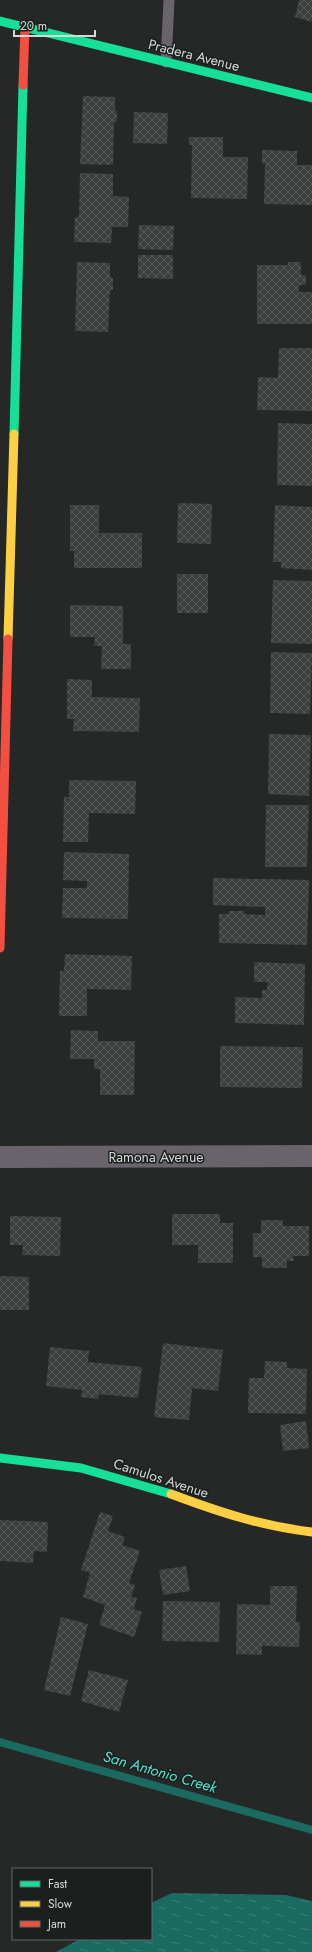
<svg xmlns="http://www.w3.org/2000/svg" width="312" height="1952" font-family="Jost,sans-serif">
<defs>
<pattern id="water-ripples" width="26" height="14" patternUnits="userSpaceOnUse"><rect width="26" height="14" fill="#1b6a5f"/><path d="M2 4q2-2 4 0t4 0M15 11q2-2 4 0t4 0" fill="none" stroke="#3b7f75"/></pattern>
<pattern id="building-cross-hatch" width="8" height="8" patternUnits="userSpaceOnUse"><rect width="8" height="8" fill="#3d3e3e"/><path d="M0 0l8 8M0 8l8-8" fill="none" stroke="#585959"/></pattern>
</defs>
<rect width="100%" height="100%" fill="#262827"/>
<path fill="url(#water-ripples)" d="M172 1893 286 1895 312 1901V1952H56L80 1939H151V1903Z"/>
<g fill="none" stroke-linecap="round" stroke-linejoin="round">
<path stroke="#1b6a5f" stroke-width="8" d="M0 1742 312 1830"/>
</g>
<path fill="url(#building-cross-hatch)" d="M299 0H312V22L295 17Z
M83 96 115 97V111H117V122H114L113 165 80 164Z
M134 112 168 113 167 144 133 143Z
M189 137H223V157H248L247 199 191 198 192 145H189Z
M262 150 297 151V165H312V205L264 204 265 164H262Z
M80 173 113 174V196L129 197 128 227H112L111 243 74 242 75 217H79Z
M139 225 174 226 173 250 138 249Z
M138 255H173V279L138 278Z
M77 262 110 263V277L113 278V290H110L108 332 75 331Z
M288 262H301V275H306V285H299V292H312V324H257V265H288Z
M279 348H312V411L257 410 258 377 278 378Z
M278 423 312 424V486L277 485Z
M178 503 212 504 211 544 177 543Z
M70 505H99V533H142V568H74V551H70Z
M275 505 312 507V570L281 568V562H273Z
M177 574H208V613H177Z
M273 580 312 581V644L271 643Z
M70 605 123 606V644H131V669H101L102 646H94L95 637H70Z
M271 652 312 653 310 714 270 713Z
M67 679 92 680V697L140 698 139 732 73 731 74 719H67Z
M269 734 311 735 309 796 268 794Z
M69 780 136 781 135 814 89 813 88 842H63L64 797H69Z
M266 805H309L307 867H265Z
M64 852 129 854 128 919 62 918 63 888H87V881L63 880Z
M213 878 309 880 307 945 219 943V914H229V911H244V914L265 915V907L213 905Z
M65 954 132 956 131 990 87 989V1016H59L60 971H64Z
M254 962 305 964 304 1025 235 1023V997L262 998V990H267L268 982H254Z
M71 1030 98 1031V1041H135L134 1095H100V1069H94V1059H70Z
M220 1046 303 1047 302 1088 220 1087Z
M172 1214H220V1223H233V1263H198V1245H172Z
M10 1216 61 1217 60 1256 22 1255 23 1245H10Z
M261 1220H283V1226H309V1256H293L294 1261H287V1268H262V1257H253V1233H261Z
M0 1276 29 1277V1310H0Z
M163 1343 223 1350 218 1391 192 1388 189 1420 154 1417Z
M50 1347 89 1351 88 1362 142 1367 138 1398 99 1394 98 1399 81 1397 82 1390 46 1386Z
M265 1361 287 1362V1368L307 1369 306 1414 248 1413 249 1378H264Z
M306 1421 309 1448 283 1451 280 1425Z
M100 1512 113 1516 108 1531 125 1537 122 1545 140 1551 129 1583 135 1585 131 1597 137 1598 134 1609 142 1612 134 1637 99 1625 105 1605 83 1597 90 1573 81 1570Z
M0 1520 48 1522 47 1552 34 1551 33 1563 0 1561Z
M186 1566 190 1591 163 1595 159 1570Z
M270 1586H297L296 1622H300L299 1647 262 1646V1655L236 1654 237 1604 270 1605Z
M163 1601 220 1602 219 1642 162 1641Z
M61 1617 88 1624 70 1696 44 1690Z
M89 1670 128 1680 119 1712 81 1701Z"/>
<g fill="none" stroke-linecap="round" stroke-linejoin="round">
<path stroke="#69646c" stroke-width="11" d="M166 62 169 0"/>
<path stroke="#69646c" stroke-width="22" d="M0 1157 312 1156"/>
<path stroke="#16e098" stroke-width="9" d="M0 21 312 98
M14 434 23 85
M0 1458 81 1468 171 1494"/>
<path stroke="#ffcf43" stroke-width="9" d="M8 639 14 434
M171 1494C219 1512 261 1526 312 1532"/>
<path stroke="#f24e42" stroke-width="9" d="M23 85 25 27
M0 948 8 639"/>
</g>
<g text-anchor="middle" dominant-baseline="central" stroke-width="3" stroke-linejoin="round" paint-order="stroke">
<g font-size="14" fill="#d6d8d8" stroke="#1b1f1e">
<text transform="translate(194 55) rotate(14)">Pradera Avenue</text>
<text x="156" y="1157">Ramona Avenue</text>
<text transform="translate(161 1478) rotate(18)">Camulos Avenue</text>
</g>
<g font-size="15" font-style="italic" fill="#4be5cd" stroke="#1b1f1e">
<text transform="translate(160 1772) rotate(16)">San Antonio Creek</text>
</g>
</g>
<rect x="12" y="1868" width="140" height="72" fill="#1b1f1e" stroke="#666968"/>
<rect x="20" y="1881" width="20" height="6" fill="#16e098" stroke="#666968"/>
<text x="48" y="1888" font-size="12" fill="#d6d8d8">Fast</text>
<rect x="20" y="1901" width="20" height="6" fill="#ffcf43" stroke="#666968"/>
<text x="48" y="1908" font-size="12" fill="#d6d8d8">Slow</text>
<rect x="20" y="1921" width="20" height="6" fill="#f24e42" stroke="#666968"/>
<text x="48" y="1928" font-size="12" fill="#d6d8d8">Jam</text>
<path d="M14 30v6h81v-6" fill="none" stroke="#d6d8d8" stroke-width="2"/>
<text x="20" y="30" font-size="12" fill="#d6d8d8" stroke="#1b1f1e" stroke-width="3" paint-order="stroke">20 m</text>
</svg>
